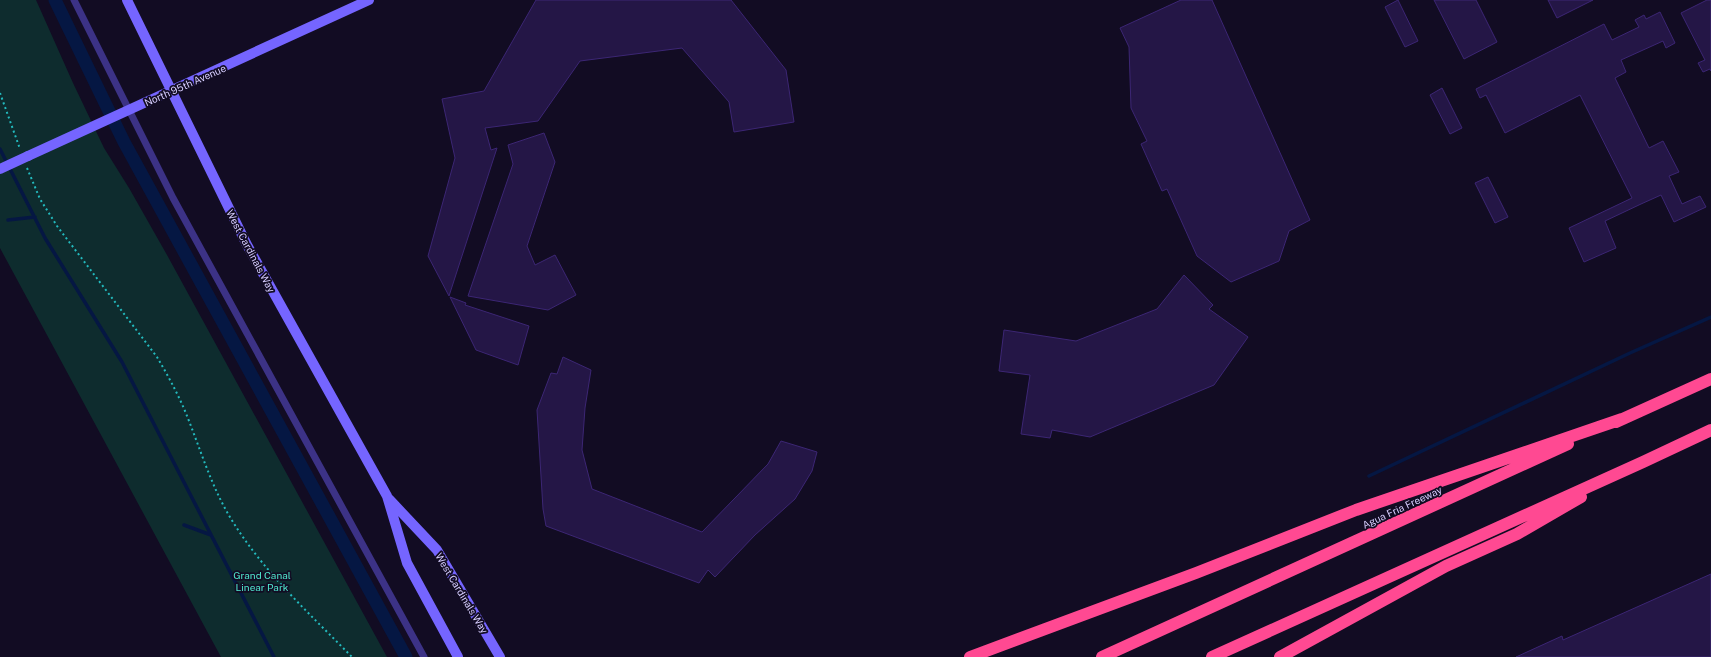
<svg xmlns="http://www.w3.org/2000/svg" width="1711" height="657" font-family="'Public Sans',sans-serif">
<rect width="100%" height="100%" fill="#120c23"/>
<path fill="#0e2c2e" d="M0 0H36L73 83 104 148 129 188 167 255 387 657H221L0 248Z"/>
<g fill="none" stroke-linecap="round" stroke-linejoin="round">
<path stroke="#051743" stroke-width="3.5" d="M0 149 45 238 122 362 274 657
M8 220 35 217
M1369 476 1630 353 1711 317
M184 525 211 535"/>
<path stroke="#051743" stroke-width="13" d="M55 0 124 142 406 657"/>
</g>
<path fill="#241646" stroke="#3c2674" d="M536 0H731L786 70 794 122 734 132 729 102 682 48 580 61 538 121 485 128 491 150 497 148 449 296 428 256 455 158 442 99 484 91Z
M1181 0H1212L1310 220 1289 231 1279 261 1231 282 1197 256 1167 189 1162 191 1141 144 1147 141 1131 108 1129 47 1120 28Z
M1398 0 1418 41 1405 47 1385 7Z
M1434 0H1476L1497 42 1464 59Z
M1548 0H1593L1557 18Z
M1707 0H1711V71L1710 69 1703 72 1698 63 1705 60 1681 13Z
M1660 12 1675 43 1666 48 1663 41 1621 60 1626 72 1615 78 1649 148 1663 141 1679 172 1669 176 1682 204 1700 196 1706 207 1674 222 1661 195 1641 204 1605 221 1616 248 1584 262 1569 228 1632 198 1580 95 1505 133 1486 95 1480 98 1476 89 1604 24 1612 40 1639 27 1635 20 1644 15 1646 19Z
M1442 88 1462 128 1450 134 1430 95Z
M544 133 555 162 527 246 535 265 555 255 576 295 548 310 468 296 513 164 508 145Z
M1488 177 1508 217 1495 223 1475 183Z
M1184 275 1213 305 1209 309 1248 337 1214 385 1090 437 1052 430 1050 438 1021 434 1030 375 999 371 1004 330 1076 341 1157 309Z
M450 297 466 303 465 305 529 326 518 365 476 350Z
M563 357 591 370 585 408 582 450 592 489 702 532 768 464 781 441 817 452 812 471 795 499 755 535 715 577 708 570 699 583 546 526 543 509 537 410 551 373 557 374Z
M1711 574V657H1516L1562 636 1563 640Z"/>
<g fill="none" stroke-linecap="round" stroke-linejoin="round">
<path stroke="#23babe" stroke-width="2" stroke-dasharray="2 3" stroke-linecap="butt" d="M0 93 20 149
M27 168 40 199 57 226 157 357C167 374 177 392 185 411 199 445 209 480 227 512 259 568 308 612 352 657"/>
<path stroke="#3c3286" stroke-width="7" d="M74 0 173 198 424 657"/>
<path stroke="#7565ff" stroke-width="10" d="M127 0 246 243 387 496 407 563 458 657
M28 156 369 0
M389 499 437 550 500 657"/>
<path stroke="#ff4992" stroke-width="12" d="M1616 422 1711 379
M970 657 1196 573 1356 510 1622 419
M1102 657 1568 444
M1212 657 1643 462 1711 430
M1280 657 1446 566 1517 534 1581 497"/>
<path stroke="#7565ff" stroke-width="10" d="M0 169 28 156"/>
</g>
<g text-anchor="middle" dominant-baseline="central" stroke-width="3.5" stroke-linejoin="round" paint-order="stroke">
<g font-size="10" fill="#d7ceff" stroke="#120c23">
<text transform="translate(185 85) rotate(-24)">North 95th Avenue</text>
<text transform="translate(251 251) rotate(62)">West Cardinals Way</text>
<text transform="translate(1402 507) rotate(-25)">Agua Fria Freeway</text>
<text transform="translate(462 593) rotate(59)">West Cardinals Way</text>
</g>
<g font-size="10" fill="#50e9cf" stroke="#120c23">
<text x="262" y="575">Grand Canal<tspan x="262" dy="12">Linear Park</tspan></text>
</g>
</g>
</svg>
